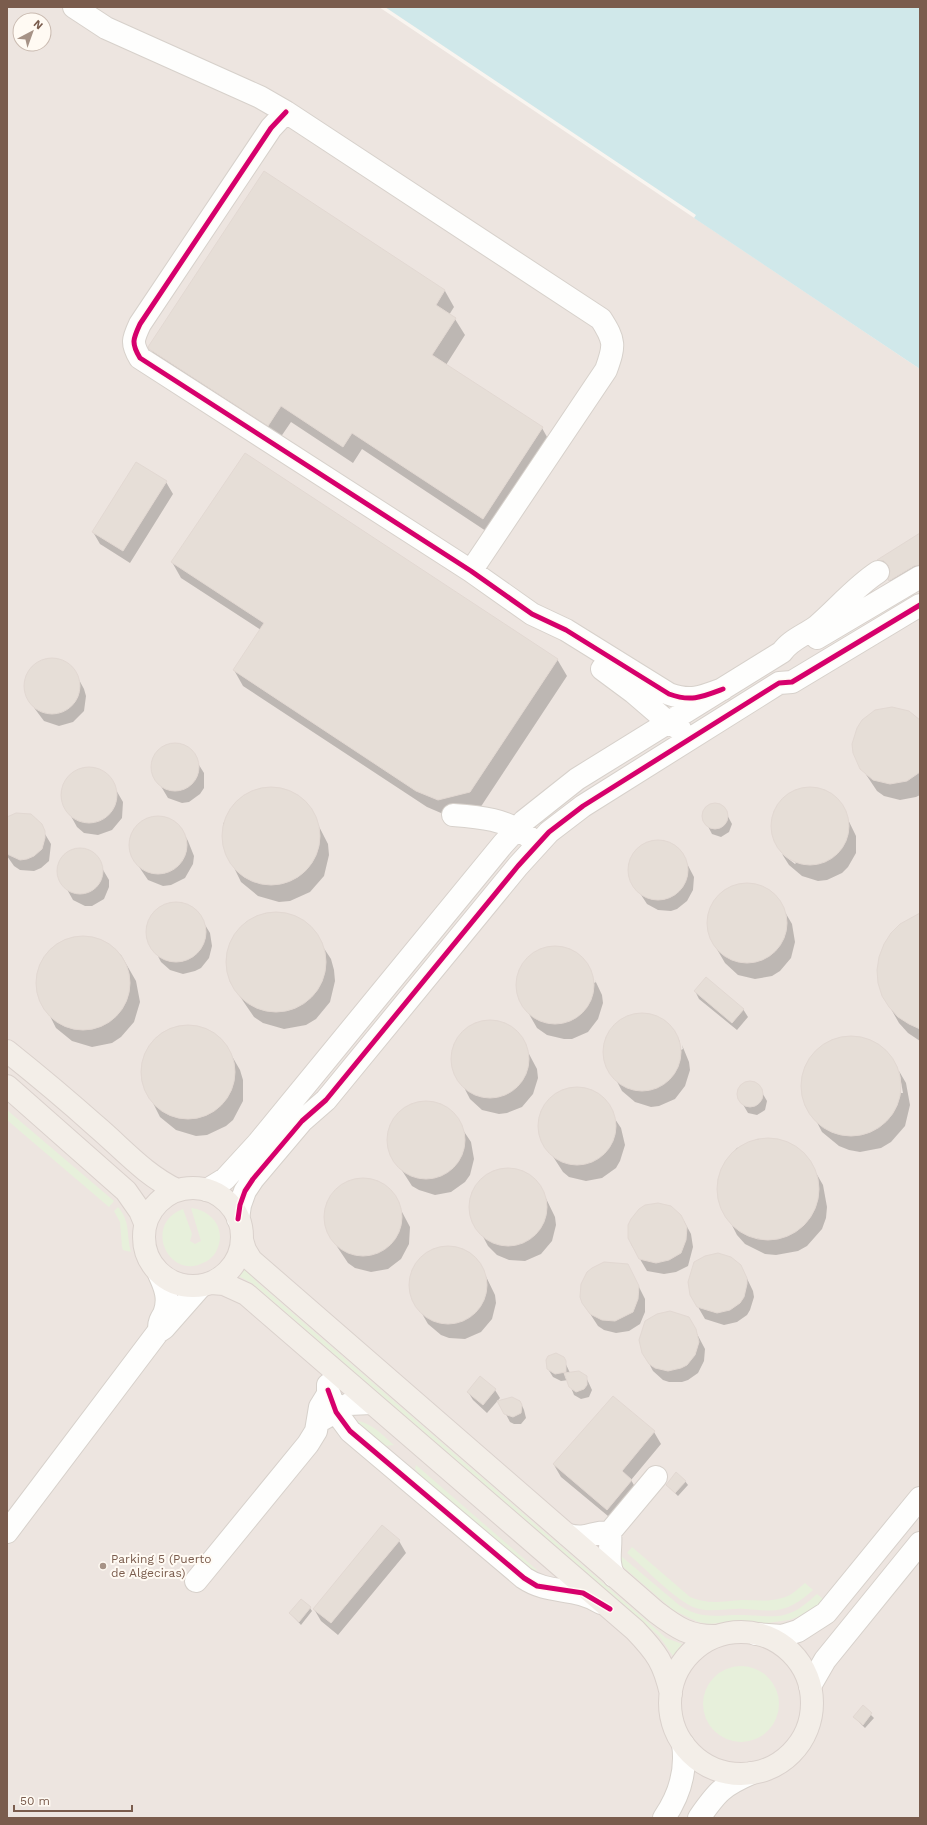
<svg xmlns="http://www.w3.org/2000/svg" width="927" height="1825" font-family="'Work Sans',sans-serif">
<rect width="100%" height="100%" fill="#f9f5f0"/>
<path fill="#ede5e0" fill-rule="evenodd" d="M7 7H379L920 369V1818H7ZM20 20H44V44H20Z"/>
<path fill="#e7f0db" d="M7 1110 114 1201 109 1207 7 1120Z
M118 1207C131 1222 126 1235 131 1252L123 1250 122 1247 120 1222 114 1211Z
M191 1208C209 1210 224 1225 219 1244 217 1252 212 1259 205 1262 169 1282 142 1224 183 1209L192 1234 190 1241 195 1244 201 1241Z
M245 1269 257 1282 657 1630 666 1638 682 1644 673 1656 659 1636 253 1284 239 1276Z
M350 1420C369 1420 380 1433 394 1445L385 1446 365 1428Z
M416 1465 537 1570 533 1574 428 1483 415 1469Z
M632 1547 690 1597C709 1605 723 1601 742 1600 756 1600 769 1602 782 1598 791 1596 798 1589 805 1583L813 1590C804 1598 794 1606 782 1609 767 1613 751 1608 736 1609 722 1609 707 1613 693 1607 672 1597 646 1569 627 1553Z
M621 1556 679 1605C703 1621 718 1614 744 1615 757 1615 770 1618 784 1615 797 1612 807 1603 817 1594L823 1599 815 1608 806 1614 789 1620 760 1624 738 1621 709 1624 698 1622 673 1610 621 1565Z
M703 1704a38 38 0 1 1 76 0a38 38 0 1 1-76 0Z"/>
<path fill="#d0e8ea" d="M385 7H920V369L694 218 696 215Z"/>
<path fill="#0003" d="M264 173 445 291 454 307 449 315 455 319 465 335 446 365 542 428 551 444 492 535 362 449 353 463 291 422 278 441 159 364 150 347Z
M166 482 173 494 130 563 100 544 93 532Z
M920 534V569L892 584 889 579 891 571 890 568 887 564 881 563 879 560Z
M172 562 557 659 567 676 480 808 448 816 427 807 243 686 234 670 261 630 181 578Z
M53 659 67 664 77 676 84 689 86 696 84 711 73 722 59 726 44 721 35 709 27 696 25 689 28 674 32 667 45 660Z
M920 723V795L916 797 900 800 884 796 877 791 857 761Z
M175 744 189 749 204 773V788L200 794 189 802 182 803 168 798 153 773V759L157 753 168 745Z
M87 768 102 771 108 776 123 802 122 818 112 830 98 835 84 833 77 827 62 800 61 793 67 778 80 769Z
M261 788 283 789 302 799 309 807 328 844 329 855 324 876 310 892 290 901 279 902 258 896 241 882 223 845V824L234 804 242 797Z
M802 789H819L834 797 840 803 856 836V853L848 867 842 873 827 880 818 881 802 876 789 865 782 854 795 864 796 863 781 850V852L773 833V816L781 801 787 796Z
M714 804 723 807 732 824 729 832 721 837 712 834 703 817 706 808Z
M160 817 175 822 181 828 188 841 194 856 193 864 185 878 171 885 163 886 148 880 135 861 130 846 133 831 145 820Z
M36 819 51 844 49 861 41 868 34 871 20 870 14 866 7 856V820Z
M652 841 665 842 677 848 681 852 694 877 693 890 687 901 677 909 671 911 658 910 647 904 632 881 629 868 630 862 636 851 646 843Z
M83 850 95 856 109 880V887L104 899 92 906H85L73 900 59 875V868L65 856 70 852Z
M748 884 765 889 778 900 792 924 795 942 791 958 780 971 772 976 755 979 738 975 725 963 711 939 708 922 712 905 723 892 731 888Z
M171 904H184L189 906 199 915 210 933 212 946 209 958 201 968 195 971 183 974 170 970 161 962 148 937V925L151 919 159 909Z
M266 913 288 914 308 924 331 959 334 970 335 981 330 1002 316 1019 306 1025 284 1029 263 1023 254 1017 230 982 226 960 232 939 246 922Z
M920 916V1041L908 1033 899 1023 883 995Z
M74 937 95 938 105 942 121 955 136 981 140 1002 134 1022 121 1037 112 1043 92 1047 72 1041 56 1028 38 992V971L42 962 55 946Z
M556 947 573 951 585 963 592 975H591L594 983 596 982 594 978 602 995 603 1003 598 1019 588 1032 572 1039H564L547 1035 537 1028 521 1000 518 983 522 967 533 954 548 948Z
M695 991 743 1009 748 1017 737 1030 699 999Z
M643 1014 660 1019 673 1029 680 1042H678L681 1050 683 1049 682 1045 689 1062 690 1070 685 1086 675 1099 659 1106 651 1107 635 1102 622 1091 605 1059 604 1051 609 1034 620 1021 635 1015Z
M491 1022 508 1026 520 1037 537 1069 538 1078 533 1094 522 1107 507 1113 499 1114 482 1110 470 1099 453 1066V1049L457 1042 468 1029 475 1025Z
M179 1026 200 1027 209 1031 225 1044 240 1070 243 1080V1101L233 1120 226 1126 207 1135 196 1136 176 1130 160 1117 142 1081 141 1071 147 1050 160 1035Z
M842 1038H864L874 1042 883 1049 897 1067 901 1093H903L899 1071 906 1083 910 1105 905 1126 891 1142 881 1148 860 1152 849 1150 839 1146 822 1132 803 1095 802 1084 808 1063 814 1054 822 1047Z
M748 1082 757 1084 767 1101 765 1110 757 1115 748 1113 738 1096 740 1087Z
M578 1089 594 1093 601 1098 621 1128 625 1145 620 1161 616 1168 602 1178 586 1181 569 1177 563 1172 543 1141 539 1125 540 1117 548 1102 562 1092Z
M428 1102 444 1107 451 1112 471 1142 474 1159 470 1175 465 1182 451 1192 435 1195 419 1190 412 1186 392 1155 388 1139 393 1122 398 1116 411 1106Z
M758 1139 780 1140 791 1144 800 1151 808 1159 823 1185 827 1207 826 1218 822 1229 807 1246 798 1251 776 1255 765 1254 745 1244 737 1235 718 1198 719 1176 730 1156 737 1148Z
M510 1169 526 1173 539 1184 555 1217 556 1225 552 1241 541 1254 525 1261 509 1260 497 1255 488 1246 471 1214 470 1205 475 1189 486 1176 493 1172Z
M364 1180 372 1181 387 1189 393 1195 410 1227 409 1244 401 1259 388 1269 371 1272 355 1268 348 1263 328 1233 325 1216 329 1200 334 1193 347 1183Z
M684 1221 691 1234 693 1247 688 1266 676 1272 664 1274 647 1271 631 1244 629 1232Z
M441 1248H458L470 1253 479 1262 495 1295 496 1303 492 1319 481 1332 465 1339 449 1338 441 1335 428 1324 414 1300 411 1283 415 1267 426 1254Z
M741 1266 753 1291 754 1297 750 1310 747 1315 737 1322 724 1325 705 1319 691 1295Z
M634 1277 645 1299V1312L640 1324 629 1331 616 1333 604 1330 598 1326 583 1303Z
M695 1330 705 1349 704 1361 698 1373 688 1380 682 1382H669L663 1380 653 1371 646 1358Z
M552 1355H560L563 1358 570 1373 586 1377 592 1390 589 1397 581 1399 574 1395 568 1380 561 1381 553 1377 548 1369Z
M495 1390 500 1398 487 1413 473 1400 468 1392Z
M512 1398 520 1401 524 1410 526 1418 521 1424H514L510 1422 499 1401Z
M654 1432 661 1444 631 1480 638 1492 614 1521 561 1477 554 1465Z
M685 1481 688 1485 678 1496 667 1485Z
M399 1541 406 1553 338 1635 321 1621 314 1609Z
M310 1608 312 1611 301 1625 290 1613Z
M863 1707 874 1718 865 1728 854 1717Z"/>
<path fill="#e6ded7" stroke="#e2d8d2" d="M264 171 445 290 436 305 456 318 432 355 543 427 483 519 352 433 343 447 281 406 268 426 149 349 148 347Z
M245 453 558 659 470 792 438 800 416 791 233 670 264 623 171 562Z
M136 462 167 481 123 551 92 532Z
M920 533V565L914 566 889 581 888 579 890 571 888 565 884 561 877 560Z
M24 686a28 28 0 1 1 56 0a28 28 0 1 1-56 0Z
M892 707 909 711 920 720V772L907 781 890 784 873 780 860 769 853 753 852 744 857 728 862 720 875 710Z
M151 767a24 24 0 1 1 48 0a24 24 0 1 1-48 0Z
M61 795a28 28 0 1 1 56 0a28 28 0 1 1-56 0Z
M222 836a49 49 0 1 1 98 0a49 49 0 1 1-98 0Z
M771 826a39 39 0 1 1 78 0a39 39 0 1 1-78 0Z
M702 816a13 13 0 1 1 26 0a13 13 0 1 1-26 0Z
M16 813 31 814 42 824 45 831V838L42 849 34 856 27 859 20 860 7 854V817Z
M129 845a29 29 0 1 1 58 0a29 29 0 1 1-58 0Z
M628 870a30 30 0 1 1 60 0a30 30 0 1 1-60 0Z
M57 871a23 23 0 1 1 46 0a23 23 0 1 1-46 0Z
M707 923a40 40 0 1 1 80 0a40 40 0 1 1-80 0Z
M146 932a30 30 0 1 1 60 0a30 30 0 1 1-60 0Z
M226 962a50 50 0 1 1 100 0a50 50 0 1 1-100 0Z
M920 913V1029L909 1024 898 1017 889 1007 882 996 878 983 877 970 879 957 884 944 891 933 900 924Z
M36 983a47 47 0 1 1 94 0a47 47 0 1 1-94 0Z
M516 985a39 39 0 1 1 78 0a39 39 0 1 1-78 0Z
M706 977 744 1009 732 1023 694 991Z
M603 1052a39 39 0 1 1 78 0a39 39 0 1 1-78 0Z
M451 1059a39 39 0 1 1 78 0a39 39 0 1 1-78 0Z
M141 1072a47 47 0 1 1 94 0a47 47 0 1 1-94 0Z
M801 1086a50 50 0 1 1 100 0a50 50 0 1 1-100 0Z
M737 1094a13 13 0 1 1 26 0a13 13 0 1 1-26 0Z
M538 1126a39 39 0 1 1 78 0a39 39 0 1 1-78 0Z
M387 1140a39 39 0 1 1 78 0a39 39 0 1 1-78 0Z
M717 1189a51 51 0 1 1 102 0a51 51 0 1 1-102 0Z
M469 1207a39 39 0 1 1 78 0a39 39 0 1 1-78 0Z
M324 1217a39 39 0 1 1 78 0a39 39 0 1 1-78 0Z
M658 1203 671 1206 681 1215 687 1227 686 1240 681 1253 669 1260 656 1263 639 1259 628 1238V1225L631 1219 639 1209 645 1205Z
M409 1285a39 39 0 1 1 78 0a39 39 0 1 1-78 0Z
M718 1253 731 1257 741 1265 747 1278V1284L744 1297 740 1303 730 1310 717 1313 697 1307 690 1295 688 1282 694 1262 705 1256Z
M604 1262 628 1264 639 1286 638 1299 633 1312 615 1321 602 1320 590 1314 582 1303 580 1297 581 1284 587 1272 592 1268Z
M670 1311 689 1317 696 1329 699 1342 695 1355 687 1365 681 1368 668 1371 655 1368 649 1364 642 1353 639 1340 645 1321 657 1314Z
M556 1353 564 1357 566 1361V1372L555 1374 547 1369 546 1360 548 1356Z
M579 1371 587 1376V1385L584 1389 576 1392 569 1387 564 1373Z
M480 1376 496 1389 483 1405 467 1392Z
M613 1396 655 1431 622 1471 632 1480 607 1510 553 1464Z
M512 1397 520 1401 522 1405 521 1413 513 1417 504 1414 497 1401Z
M676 1472 686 1481 675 1493 666 1485Z
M382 1525 400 1540 331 1623 313 1609Z
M301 1599 311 1607 299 1622 289 1613Z
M863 1705 872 1713 863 1725 853 1717Z"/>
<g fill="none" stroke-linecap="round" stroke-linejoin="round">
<defs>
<path id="minor" d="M74 7 106 28 260 97 286 112 601 319C615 341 615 345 606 370L471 571
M286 112 271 128 140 324C133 339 131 343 140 358L471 571 532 614 566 630 669 694C691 702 702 697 723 689
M817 638 920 577
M602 669 633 692 669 723 680 729
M453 815C480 817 507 819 529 837
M207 1190 225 1179 258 1143 503 844 524 821 577 779 782 652C790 640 805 635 817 626 838 608 855 587 878 572
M238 1219 240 1205 245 1191 253 1179 302 1121 326 1100 518 866 549 832 583 806 779 683 792 682 920 605
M159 1328C159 1322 161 1319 164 1314 170 1299 165 1287 159 1274
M328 1390 336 1412 350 1431 524 1578C549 1595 575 1586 601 1603
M323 1419 349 1404 371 1403
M7 1532 158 1332 164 1328 201 1286
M610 1532 656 1477
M568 1535C588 1540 592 1531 610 1532 612 1548 606 1561 614 1576
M196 1581 308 1444 316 1431 320 1407 328 1394V1385
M756 1634 782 1636 798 1631 826 1613 920 1498
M810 1686 825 1660 920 1543
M664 1818C679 1796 687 1771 683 1744
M699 1818C717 1792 722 1786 752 1773"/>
<path id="major" d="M7 1051C37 1075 67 1100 96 1126 122 1148 146 1176 177 1190
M7 1086 126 1191 140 1211 145 1223
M144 1237a49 49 0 1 1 98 0a49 49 0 1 1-98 0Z
M242 1240 245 1250 251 1260 656 1612C677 1628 690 1637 717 1636
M211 1283 224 1284 246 1294 635 1630C657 1653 664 1663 671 1694
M670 1703a71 71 0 1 1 142 0a71 71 0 1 1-142 0Z"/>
</defs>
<use href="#minor" stroke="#d7d1cb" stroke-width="24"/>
<use href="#major" stroke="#dad1cc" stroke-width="24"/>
<use href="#minor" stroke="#fefefd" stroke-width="22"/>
<use href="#major" stroke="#f3eee8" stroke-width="22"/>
<defs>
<path id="cycleway" d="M286 112 271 128 140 324C133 339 131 343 140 358L471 571 532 614 566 630 669 694C691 702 702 697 723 689
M238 1219 240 1205 245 1191 253 1179 302 1121 326 1100 518 866 549 832 583 806 779 683 792 682 920 605
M328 1390 336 1412 350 1431 524 1578 537 1586 583 1593 610 1609"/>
</defs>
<use href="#cycleway" stroke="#fffaf3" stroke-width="8"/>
<use href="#cycleway" stroke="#d6006c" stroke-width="5"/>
</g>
<circle fill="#a69286" stroke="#fffaf3" stroke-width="1.5" cx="103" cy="1566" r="4"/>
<g text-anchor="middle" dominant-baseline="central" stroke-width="4" stroke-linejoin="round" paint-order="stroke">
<g font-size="12" fill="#7a5c4d" stroke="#fffaf3" text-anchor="start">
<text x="111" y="1559">Parking 5 (Puerto<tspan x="111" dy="14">de Algeciras)</tspan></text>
</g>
</g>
<rect width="927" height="1825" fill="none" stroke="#7a5c4d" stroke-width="16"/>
<g transform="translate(32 32) rotate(41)"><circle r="19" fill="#fffaf3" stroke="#cabbb1"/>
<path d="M0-3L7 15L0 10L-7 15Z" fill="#a69286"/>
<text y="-6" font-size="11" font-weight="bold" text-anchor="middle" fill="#7a5c4d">N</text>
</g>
<path d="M14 1805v6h118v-6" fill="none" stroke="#7a5c4d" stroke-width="2"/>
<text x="20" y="1805" font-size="12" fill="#7a5c4d" stroke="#fffaf3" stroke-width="3" paint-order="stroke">50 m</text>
</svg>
